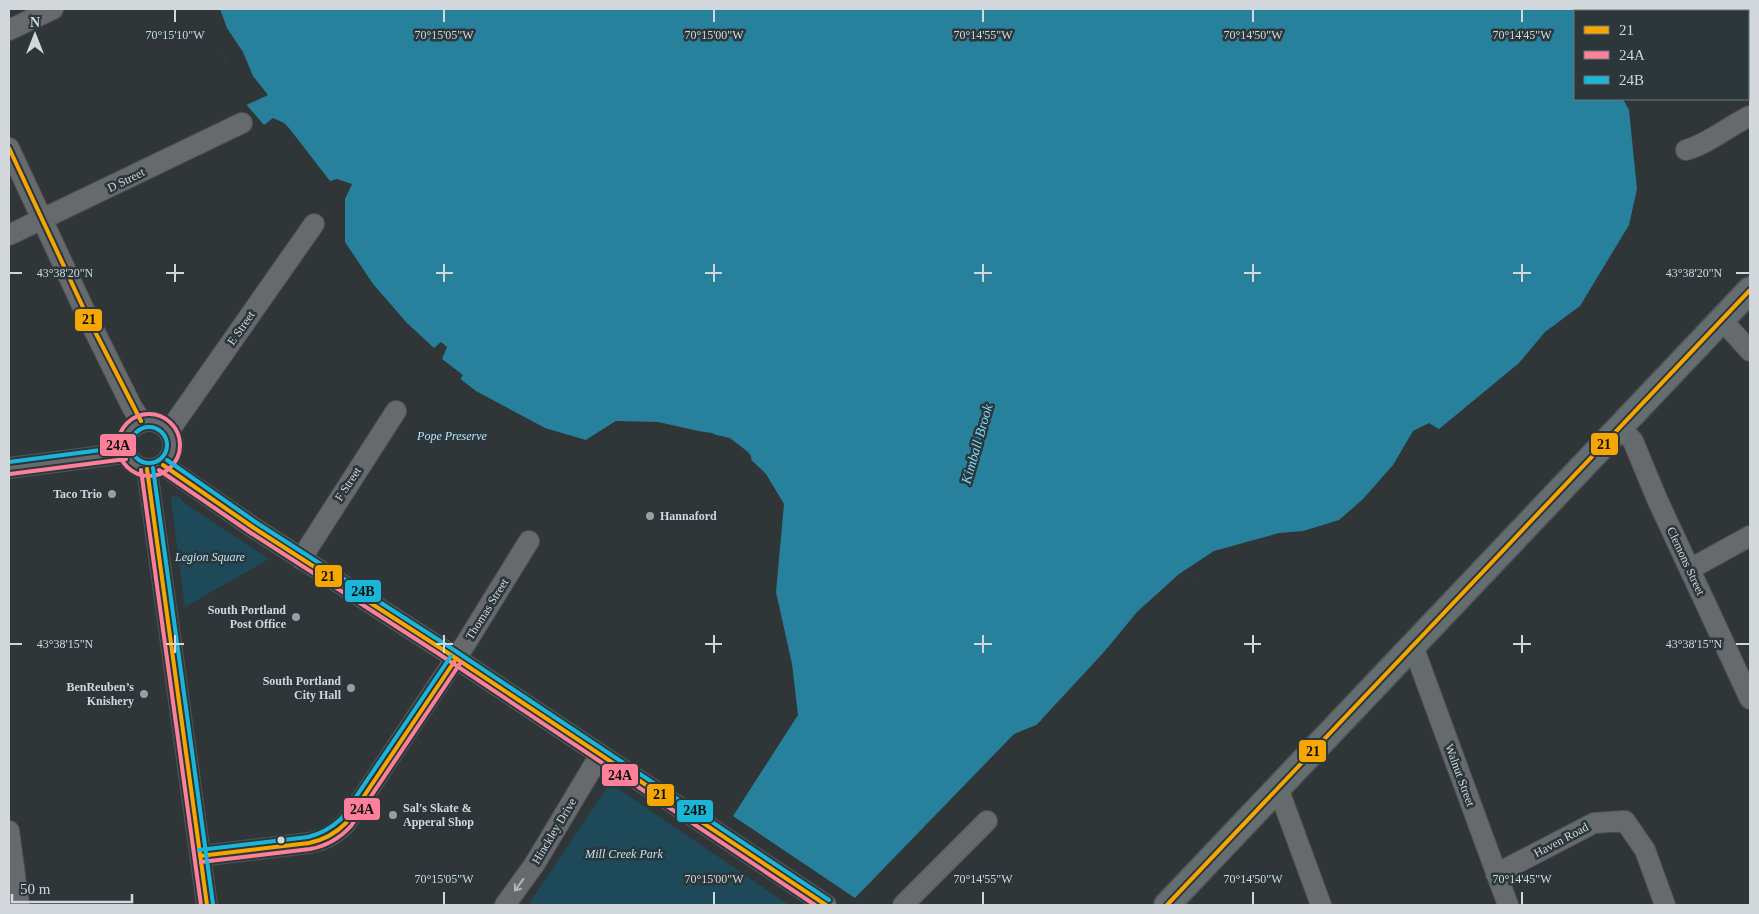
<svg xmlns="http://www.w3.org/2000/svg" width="1759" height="914" font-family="Georgia,serif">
<rect width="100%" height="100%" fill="#303638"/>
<path fill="#1d4958" d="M173 496 180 497 184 503 269 559 185 607 171 500Z
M610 783 789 905H528Z"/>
<path fill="#27809c" d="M204 9H1578L1581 11H1575V99H1623L1629 110 1637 189 1629 225 1580 306 1545 332 1519 363 1410 453 1343 523 1220 560 1036 725 1014 734 855 898 733 816 798 715 792 664 776 592 784 504 766 474 742 451 712 433 616 421 586 440 545 428 476 391 437 361 363 276 343 240 345 206 280 122 264 125 244 102Z"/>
<path fill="#303638" d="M201 9H220L227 28 243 52 253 76 268 95 244 106 242 104 225 58Z
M273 118 284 123 289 128 330 181 337 179 352 184 345 199V242L373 284 407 323 434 348 441 342 447 347 442 359 463 375 459 381 435 363 431 355 385 309 361 278 340 241 343 206 282 126 266 128 264 125Z
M616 421 658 422 730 438 748 452 751 456 752 465 740 453 711 435 617 423 591 439 586 440Z
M1429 423 1439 429 1345 525 1221 562 1206 576 1200 578 1181 598 1043 722 1041 720 1104 652 1137 612 1179 574 1214 551 1279 533 1303 531 1339 520 1363 499 1393 465 1413 431Z"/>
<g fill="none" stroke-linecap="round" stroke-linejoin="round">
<defs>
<path id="minor" d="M1727 11 1733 9
M9 30 53 9
M1748 36 1750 42
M9 148 88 318 132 407 141 421
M1686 150C1708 144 1729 126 1750 116
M9 235 242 123
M1722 320 1750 351
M125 445a24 24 0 1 1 48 0a24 24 0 1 1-48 0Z
M1620 427 1633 441 1657 499 1750 699
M169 431 314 224
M163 465 254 528 442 649 826 905
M9 468 125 453
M147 469 207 905
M301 559 396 411
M1690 569 1750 536
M1413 646 1508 905
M1278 788 1321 905
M9 831 19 905
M200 856 309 843C325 840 334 835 346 823L466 643 529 541
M1496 874 1594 823 1625 821 1645 850 1665 905
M505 905 534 865 600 755
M903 905 987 821"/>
<path id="major" d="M1167 905 1750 290"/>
</defs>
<use href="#minor" stroke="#4d5254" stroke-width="22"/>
<use href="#major" stroke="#4d5254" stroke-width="28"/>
<use href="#minor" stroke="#666a6c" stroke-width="20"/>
<use href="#major" stroke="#646e71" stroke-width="25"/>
<defs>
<path id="bus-1" d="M9 148 88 318 141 421
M163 465 254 528 442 649 826 905
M147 469 207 905
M200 856 309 843C324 840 335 834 346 823L456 659
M1167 905 1750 290"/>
<path id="bus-2" d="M118 445a31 31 0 1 1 62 0a31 31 0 1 1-62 0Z
M141 470 201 905
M159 470 251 533 439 654 815 905
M10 474 126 459
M201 862 310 849C327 846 339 839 351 826L461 662"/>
<path id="bus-3" d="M131 445a18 18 0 1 1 36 0a18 18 0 1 1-36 0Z
M167 460 257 523 445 644 829 900
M9 462 124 447
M153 468 213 904
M199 850 308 837C321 834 331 828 341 819L451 656"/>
</defs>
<use href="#bus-1" stroke="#2c373c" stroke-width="8"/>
<use href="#bus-2" stroke="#2c373c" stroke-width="8"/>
<use href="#bus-3" stroke="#2c373c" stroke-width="8"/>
<use href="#bus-1" stroke="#f7a600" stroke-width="4"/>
<use href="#bus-2" stroke="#ff8098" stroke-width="4"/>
<use href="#bus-3" stroke="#1ab6d8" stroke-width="4"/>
</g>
<defs><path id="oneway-shaft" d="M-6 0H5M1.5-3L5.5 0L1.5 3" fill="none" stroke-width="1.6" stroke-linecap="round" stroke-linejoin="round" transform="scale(1.25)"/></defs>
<use stroke="#b1b6b9" href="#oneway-shaft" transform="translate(519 885) rotate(126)"/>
<path fill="none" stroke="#d1d7da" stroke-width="2" d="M175 10V22M444 10V22M714 10V22M983 10V22M1253 10V22M1522 10V22M175 264V282M444 264V282M714 264V282M983 264V282M1253 264V282M1522 264V282M10 273H22M166 273H184M436 273H453M705 273H722M974 273H992M1244 273H1261M1513 273H1531M1736 273H1749M175 635V653M444 635V653M714 635V653M983 635V653M1253 635V653M1522 635V653M10 644H22M166 644H184M436 644H453M705 644H722M974 644H992M1244 644H1261M1513 644H1531M1736 644H1749M444 892V904M714 892V904M983 892V904M1253 892V904M1522 892V904"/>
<g fill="#999fa1" stroke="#2c373c" stroke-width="2">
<circle cx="112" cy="494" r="5"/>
<circle cx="650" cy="516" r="5"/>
<circle cx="296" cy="617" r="5"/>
<circle cx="351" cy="688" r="5"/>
<circle cx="144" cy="694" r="5"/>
<circle cx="393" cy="815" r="5"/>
</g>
<circle fill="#d1d7da" stroke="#2c373c" stroke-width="2" cx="281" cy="840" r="4.5"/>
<g text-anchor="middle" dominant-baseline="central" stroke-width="5" stroke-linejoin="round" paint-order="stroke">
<g font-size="12" fill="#d1d7da" stroke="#2c373c">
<text transform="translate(126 180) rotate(-26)">D Street</text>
<text transform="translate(241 328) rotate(-55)">E Street</text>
<text transform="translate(348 484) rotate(-57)">F Street</text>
<text transform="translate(1686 561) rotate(65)">Clemons Street</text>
<text transform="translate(487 609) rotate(-58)">Thomas Street</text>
<text transform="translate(1460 775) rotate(70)">Walnut Street</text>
<text transform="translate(554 831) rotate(-59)">Hinckley Drive</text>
<text transform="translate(1561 840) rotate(-28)">Haven Road</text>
</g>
<g font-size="12" font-style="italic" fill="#b8e4f5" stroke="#2c373c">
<text x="452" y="436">Pope Preserve</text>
<text x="210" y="557">Legion Square</text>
<text x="624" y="854">Mill Creek Park</text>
</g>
<g font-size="12" font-weight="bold" fill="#d1d7da" stroke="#2c373c" text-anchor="end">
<text x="102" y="494">Taco Trio</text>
<text x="660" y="516" text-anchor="start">Hannaford</text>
<text x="286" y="610">South Portland<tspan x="286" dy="14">Post Office</tspan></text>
<text x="341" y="681">South Portland<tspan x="341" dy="14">City Hall</tspan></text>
<text x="134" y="687">BenReuben’s<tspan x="134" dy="14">Knishery</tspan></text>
<text x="403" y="808" text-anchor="start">Sal's Skate &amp;<tspan x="403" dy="14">Apperal Shop</tspan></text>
</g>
<g font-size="14" font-style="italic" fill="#7bdafd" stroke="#2c373c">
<text transform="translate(977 444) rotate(-74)">Kimball Brook</text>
</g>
</g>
<g font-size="12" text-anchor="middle" fill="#d1d7da" stroke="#2c373c" stroke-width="5" stroke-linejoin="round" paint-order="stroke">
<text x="175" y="39">70°15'10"W</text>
<text x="444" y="39">70°15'05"W</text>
<text x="714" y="39">70°15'00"W</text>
<text x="983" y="39">70°14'55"W</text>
<text x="1253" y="39">70°14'50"W</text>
<text x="1522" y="39">70°14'45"W</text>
<text x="65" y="277">43°38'20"N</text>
<text x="1694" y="277">43°38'20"N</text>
<text x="65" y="648">43°38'15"N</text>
<text x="1694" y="648">43°38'15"N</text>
<text x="444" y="883">70°15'05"W</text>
<text x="714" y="883">70°15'00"W</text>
<text x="983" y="883">70°14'55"W</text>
<text x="1253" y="883">70°14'50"W</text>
<text x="1522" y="883">70°14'45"W</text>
</g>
<g stroke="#2c373c" stroke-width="2">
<rect x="74" y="308" width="29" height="24" rx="5" fill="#f7a600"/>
<rect x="1590" y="432" width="29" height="24" rx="5" fill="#f7a600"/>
<rect x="99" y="433" width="38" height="24" rx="5" fill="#ff8098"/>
<rect x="314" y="564" width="29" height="24" rx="5" fill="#f7a600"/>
<rect x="344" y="579" width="38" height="24" rx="5" fill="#1ab6d8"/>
<rect x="1298" y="739" width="29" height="24" rx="5" fill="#f7a600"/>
<rect x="601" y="763" width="38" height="24" rx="5" fill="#ff8098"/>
<rect x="646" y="783" width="29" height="24" rx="5" fill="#f7a600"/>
<rect x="343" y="797" width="38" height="24" rx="5" fill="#ff8098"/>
<rect x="676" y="799" width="38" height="24" rx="5" fill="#1ab6d8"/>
</g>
<g font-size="14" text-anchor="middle" font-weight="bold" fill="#111">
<text x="89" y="324">21</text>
<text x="1604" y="449">21</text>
<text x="118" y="450">24A</text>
<text x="328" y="581">21</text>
<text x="363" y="596">24B</text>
<text x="1313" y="756">21</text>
<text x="620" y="780">24A</text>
<text x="660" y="799">21</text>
<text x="362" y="814">24A</text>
<text x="695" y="815">24B</text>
</g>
<rect width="1759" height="914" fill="none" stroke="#d1d7da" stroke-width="20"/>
<rect x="1574" y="10" width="175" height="90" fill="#2c373c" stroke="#6e777b"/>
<rect x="1584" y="26" width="25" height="8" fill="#f7a600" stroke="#6e777b"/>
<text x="1619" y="35" font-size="15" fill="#d1d7da">21</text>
<rect x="1584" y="51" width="25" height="8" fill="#ff8098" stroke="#6e777b"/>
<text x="1619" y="60" font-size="15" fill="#d1d7da">24A</text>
<rect x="1584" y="76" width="25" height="8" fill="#1ab6d8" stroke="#6e777b"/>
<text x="1619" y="85" font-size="15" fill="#d1d7da">24B</text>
<g transform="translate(35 35)" stroke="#2c373c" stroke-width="4" paint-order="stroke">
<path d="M0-4L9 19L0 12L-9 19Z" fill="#d1d7da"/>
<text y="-8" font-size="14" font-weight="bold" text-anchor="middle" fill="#d1d7da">N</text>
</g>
<path d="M12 894v8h120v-8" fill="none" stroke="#d1d7da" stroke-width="2.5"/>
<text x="20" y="894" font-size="15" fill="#d1d7da" stroke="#2c373c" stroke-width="4" paint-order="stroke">50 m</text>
</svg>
